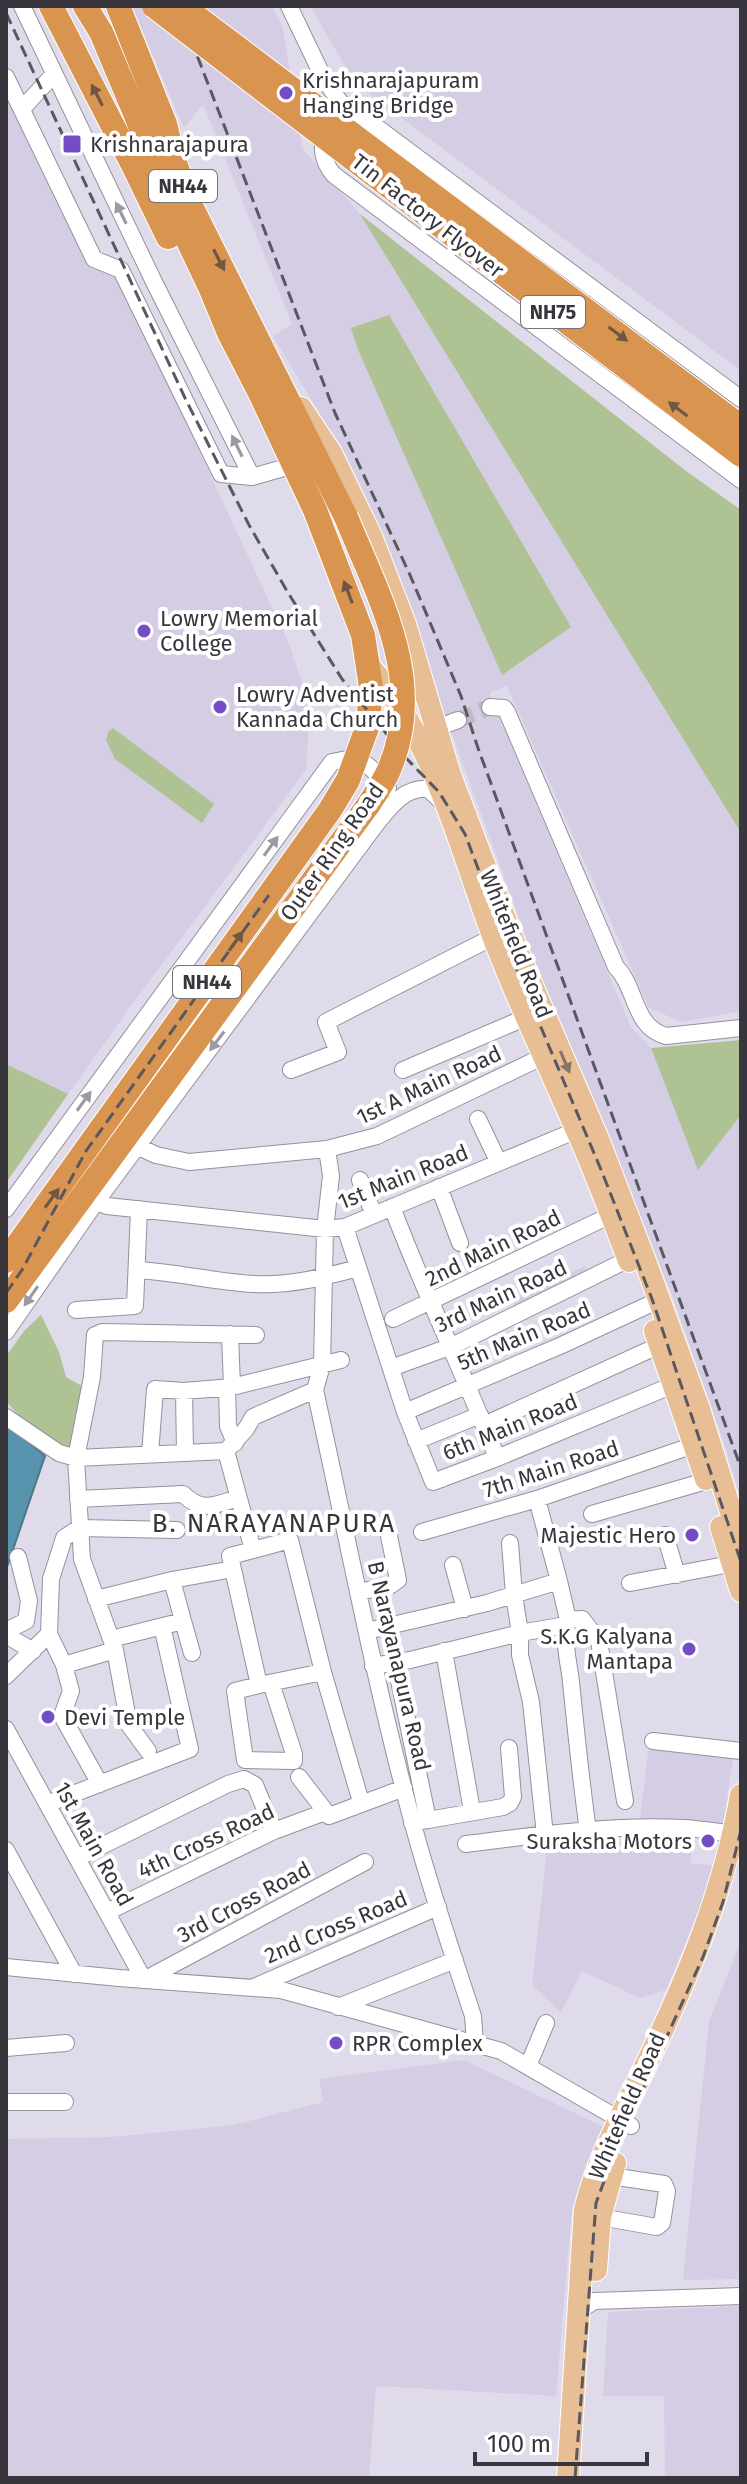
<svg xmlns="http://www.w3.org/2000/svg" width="747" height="2484" font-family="'Fira Sans',sans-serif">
<rect width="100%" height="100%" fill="#e0dbeb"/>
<path fill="#d5cde4" d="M132 6H272L283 28 302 148 360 214 741 833V1011L682 1022 649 1008 507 686 489 693 631 1027 651 1048 698 1169 741 1115V1500L724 1443 672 1295 534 959 372 514 350 465 273 336 292 324 203 104 184 128Z
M310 6H741V371L355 83Z
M6 86 92 264 117 275 290 646 310 708 306 770 131 1006 19 1163 6 1161Z
M585 1266 592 1281 518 1317 513 1300Z
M649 1745 734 1754 722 1830 696 1828 690 1863 713 1866 701 1905 666 1990 640 1998 582 1971 561 2012 532 1985 548 1839 637 1842Z
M741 1940V2279L683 2280 709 2022Z
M464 2060 606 2128 572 2209 556 2396 376 2386 369 2478H7L6 2139 111 2137 234 2125 323 2102 319 2079Z
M741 2306V2478H665L664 2396H603L608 2312Z"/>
<path fill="#aec293" d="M360 214 686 471 741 510V833Z
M389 315 571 627 502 675 359 352 351 328Z
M113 728 214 804 202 823 115 759 106 740 108 732Z
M741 1040V1115L698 1170 651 1048Z
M6 1064 68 1094 6 1183Z
M41 1315 59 1352 66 1377 82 1386 69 1450 21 1418 6 1401V1356L25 1330Z"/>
<path fill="#5793ac" stroke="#4e778a" stroke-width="2" d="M6 1423 45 1456 6 1570Z"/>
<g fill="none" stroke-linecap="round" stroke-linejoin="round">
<path stroke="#bebac8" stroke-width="16" stroke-dasharray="16 8" stroke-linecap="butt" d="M458 720 490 707"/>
<defs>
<path id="minor" d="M22 6 154 282 252 477 294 465
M289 6 324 79 345 109
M6 77 94 259 121 270 221 474 252 477
M22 109 54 74
M345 109 325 126C322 146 320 159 334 175L741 480
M345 109 355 111 741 399
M490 707 504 708 507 712 616 967C637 988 633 1027 666 1036L741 1028
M437 728 458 720
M291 1070 338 1052 326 1022 493 937
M403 1070 527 1017
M478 1119 499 1163
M137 1146 156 1155 189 1162 327 1149 377 1136 542 1057
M327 1149 331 1176 325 1229 322 1365 315 1390C347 1535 374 1681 413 1824 430 1888 452 1952 473 2016L475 2043
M360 1180 374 1215
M439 1187 460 1243
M96 1202 107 1206 325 1229 345 1227 577 1130
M392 1207C424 1292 464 1373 497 1458
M6 1209 332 762 357 757 373 770 388 788
M345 1227 405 1412 433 1482 497 1458 673 1385
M137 1270C176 1272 215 1282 254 1284 290 1286 324 1277 358 1268
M76 1310 135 1306 139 1209
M393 1319 611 1215
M6 1332 96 1202 377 823C390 807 404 787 428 789L442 802
M230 1334 232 1387
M391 1368 452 1346 629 1259
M227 1387 228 1426 235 1443
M184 1391 185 1452
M405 1412 562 1345 659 1300
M6 1417 59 1453 76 1458 226 1451 246 1429 253 1417 315 1390
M484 1425 660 1345
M416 1441 480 1415
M226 1451 253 1550 290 1540 323 1672 361 1802
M150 1454 155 1389 184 1391 232 1387 341 1360
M78 1499 183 1494C202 1513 215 1505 238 1498
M592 1514 706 1481
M422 1532 537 1499 694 1445
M665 1535 677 1575
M510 1543 514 1595 520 1633V1655L531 1702 545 1835
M253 1550 230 1556 259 1685 323 1672
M453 1565 465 1609
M172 1580 233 1569
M559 1581 568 1620C562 1638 569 1663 571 1682 576 1732 581 1781 588 1831
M630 1583 741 1562
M359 1592 391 1585 398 1580 389 1536
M96 1599 172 1580 183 1621 111 1639
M568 1620 582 1619 599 1641 625 1801
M183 1621 192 1653
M6 1631 26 1621 29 1601 18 1557
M367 1631 487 1603 559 1581 537 1499
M49 1634 64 1665 71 1691 62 1716 100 1784
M6 1635 33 1651
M444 1651 472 1811
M395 1661 428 1820 412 1823
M64 1665 115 1650
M373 1666 410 1660 520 1633 566 1625
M6 1676 49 1634 51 1579 64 1538 79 1528 177 1530
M259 1685 235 1691 245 1760 294 1761V1754L271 1683
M6 1729 144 1980 365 1862
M653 1741 741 1751
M148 1751 129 1725 115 1650 82 1559 76 1458 92 1377 95 1335 102 1332 256 1335
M299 1777 329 1816 404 1788
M47 1804 190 1749 162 1626
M428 1820 503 1807 510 1803 513 1797 509 1748
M466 1844C538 1835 612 1824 684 1828 701 1829 718 1832 734 1834
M6 1850 74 1974
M77 1858 228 1784 244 1779 255 1785 274 1831
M107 1912 274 1831 325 1812
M6 1967 119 1978 281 1990 501 2051 631 2126
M254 1987 438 1907
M338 2007 455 1960
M6 2048 66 2043
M528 2066 546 2023
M6 2102H65
M600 2217 657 2227 662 2223 667 2191 664 2184 611 2176
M579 2311 594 2301 741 2296"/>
<path id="major" d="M301 408 331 453 371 536 405 624 450 775 518 953 598 1139 645 1261 699 1409 741 1544
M370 667C435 741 459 846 493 936 518 1002 549 1066 577 1131 596 1173 612 1217 629 1261
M655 1331 706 1479
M721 1527 741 1591
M596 2270 600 2217 615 2163
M568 2478 585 2209C598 2159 619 2121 641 2075 685 1985 724 1893 741 1795"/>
<path id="highway" d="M51 6 133 165 168 237
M118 6 165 124 174 160 189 202 346 517
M377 153 741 427
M365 168 741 455
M6 1261 330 810 348 780 368 725 371 687 363 635 315 510 260 393 229 333 210 287 169 201 135 113 101 32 85 6
M6 1301 369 804"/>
</defs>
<use href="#minor" stroke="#95909e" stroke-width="18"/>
<use href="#major" stroke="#fff" stroke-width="24"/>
<use href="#highway" stroke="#fff" stroke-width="26"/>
<use href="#minor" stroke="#fff" stroke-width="16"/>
<use href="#major" stroke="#e8bf95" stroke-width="22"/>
<use href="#highway" stroke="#d9954f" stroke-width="24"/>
<path stroke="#59575f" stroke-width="3" stroke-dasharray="12 6" stroke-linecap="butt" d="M178 6 335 413 410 575 461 696 478 748 741 1468
M6 13 185 398 249 525 287 591 342 679 406 758 439 792 465 834 513 961 602 1172 652 1299 741 1562
M6 1293 22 1270 86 1151 269 895
M575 2478 596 2203 618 2144 703 1957 723 1902 741 1830"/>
<defs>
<path id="highway-bridge" d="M154 6 365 168
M182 6 377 153
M346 517C379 598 428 683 388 772 383 783 375 794 369 804"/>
</defs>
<use href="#highway-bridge" stroke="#fff" stroke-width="26" stroke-linecap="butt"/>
<use href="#highway-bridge" stroke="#d9954f" stroke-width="24"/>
</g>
<defs><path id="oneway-solid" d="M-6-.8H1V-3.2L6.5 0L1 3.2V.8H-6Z" transform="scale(2)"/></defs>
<g fill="#705743">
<use href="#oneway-solid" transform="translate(97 95) rotate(-117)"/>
<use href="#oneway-solid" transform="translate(219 260) rotate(63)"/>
<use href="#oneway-solid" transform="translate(618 334) rotate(37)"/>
<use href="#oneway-solid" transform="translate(678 409) rotate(-143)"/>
<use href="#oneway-solid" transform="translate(348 592) rotate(-111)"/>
<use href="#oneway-solid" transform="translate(236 941) rotate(-54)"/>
<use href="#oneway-solid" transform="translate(52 1198) rotate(-54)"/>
</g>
<g fill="#9c9a9e">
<use href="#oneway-solid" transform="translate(121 213) rotate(-116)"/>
<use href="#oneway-solid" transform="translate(237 446) rotate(-116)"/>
<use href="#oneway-solid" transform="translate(271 846) rotate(-54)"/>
<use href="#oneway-solid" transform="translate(217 1041) rotate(127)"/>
<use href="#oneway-solid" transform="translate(84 1101) rotate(-54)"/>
<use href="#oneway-solid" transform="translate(31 1296) rotate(125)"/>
</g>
<use fill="#877464" href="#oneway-solid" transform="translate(565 1062) rotate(67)"/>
<g fill="#744cc5" stroke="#fff" stroke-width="3">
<circle cx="286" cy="93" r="8"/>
<rect x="62" y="134" width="20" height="20" rx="4"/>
<circle cx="144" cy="631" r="8"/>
<circle cx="220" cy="707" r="8"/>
<circle cx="692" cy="1535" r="8"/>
<circle cx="689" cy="1649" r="8"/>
<circle cx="48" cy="1717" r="8"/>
<circle cx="708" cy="1841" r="8"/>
<circle cx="336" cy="2043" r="8"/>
</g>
<g text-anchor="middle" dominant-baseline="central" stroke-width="8" stroke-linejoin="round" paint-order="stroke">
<g fill="#fff" stroke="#747276" stroke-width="2">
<rect x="149" y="170" width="68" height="32" rx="6"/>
<rect x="521" y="296" width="64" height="32" rx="6"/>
<rect x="173" y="966" width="68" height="32" rx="6"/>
</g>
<g font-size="20" font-weight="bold" fill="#38363c">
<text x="183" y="186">NH44</text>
<text x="553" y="312">NH75</text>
<text x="207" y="982">NH44</text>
</g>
<g font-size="22" fill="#38363c" stroke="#fff" text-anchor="start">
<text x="302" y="80">Krishnarajapuram<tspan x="302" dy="25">Hanging Bridge</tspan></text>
<text x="90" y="144">Krishnarajapura</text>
<text x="160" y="618">Lowry Memorial<tspan x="160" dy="25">College</tspan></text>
<text x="236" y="694">Lowry Adventist<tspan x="236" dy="25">Kannada Church</tspan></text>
<text x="676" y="1535" text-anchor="end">Majestic Hero</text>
<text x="673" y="1636" text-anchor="end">S.K.G Kalyana<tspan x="673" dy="25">Mantapa</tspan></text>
<text x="64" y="1717">Devi Temple</text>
<text x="692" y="1841" text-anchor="end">Suraksha Motors</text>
<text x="352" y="2043">RPR Complex</text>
</g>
<g font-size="22" fill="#38363c" stroke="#fff">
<text transform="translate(428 216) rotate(38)">Tin Factory Flyover</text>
<text transform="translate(332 852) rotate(-55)">Outer Ring Road</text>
<text transform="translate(516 944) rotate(68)">Whitefield Road</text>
<text transform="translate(429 1085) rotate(-25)">1st A Main Road</text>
<text transform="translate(403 1177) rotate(-22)">1st Main Road</text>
<text transform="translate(493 1248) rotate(-26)">2nd Main Road</text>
<text transform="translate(501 1296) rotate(-25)">3rd Main Road</text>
<text transform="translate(524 1336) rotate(-23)">5th Main Road</text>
<text transform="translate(510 1427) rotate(-22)">6th Main Road</text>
<text transform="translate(551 1469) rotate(-18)">7th Main Road</text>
<text transform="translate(399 1666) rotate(77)">B Narayanapura Road</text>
<text transform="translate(206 1841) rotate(-25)">4th Cross Road</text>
<text transform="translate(94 1844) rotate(61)">1st Main Road</text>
<text transform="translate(244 1902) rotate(-28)">3rd Cross Road</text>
<text transform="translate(336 1927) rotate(-23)">2nd Cross Road</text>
<text transform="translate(627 2106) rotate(-66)">Whitefield Road</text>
</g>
<g font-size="26" letter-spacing="2" fill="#38363c" stroke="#fff">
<text x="274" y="1523">B. NARAYANAPURA</text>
</g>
</g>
<rect width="747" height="2484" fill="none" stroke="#38363c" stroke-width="16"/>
<path d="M475 2452v12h172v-12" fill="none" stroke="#38363c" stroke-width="4"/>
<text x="487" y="2452" font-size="24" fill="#38363c" stroke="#ffffff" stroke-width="6" paint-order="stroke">100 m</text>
</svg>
